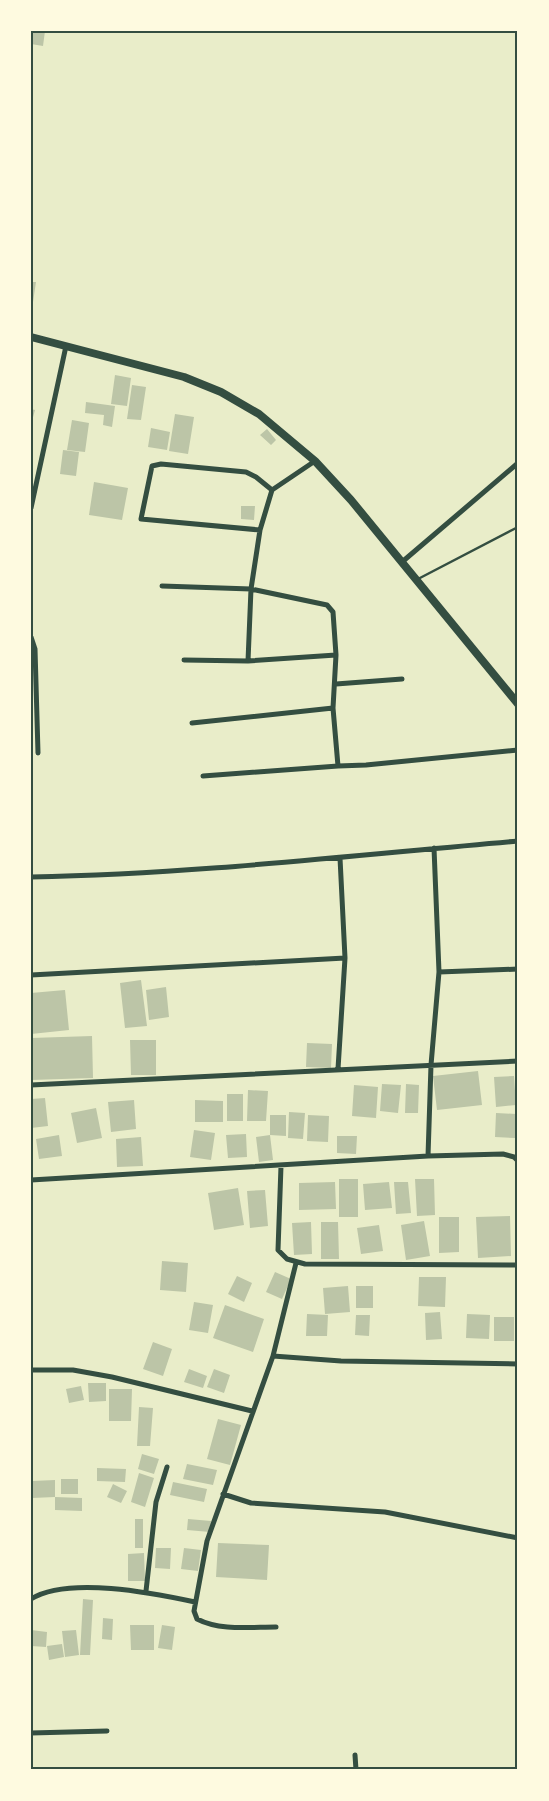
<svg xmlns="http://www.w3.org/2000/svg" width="549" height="1801" font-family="Helvetica,sans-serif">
<rect width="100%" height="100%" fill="#e9edc9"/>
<path fill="#bcc5a7" d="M31 31H45L43 46 31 44Z
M31 282H36L33 302H31Z
M115 375 131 378 127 406 111 404Z
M132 385 146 387 141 420 127 419Z
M86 402 115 406 112 427 103 425 104 415 85 413Z
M31 409 35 410 32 421H31Z
M175 414 194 417 188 454 169 451Z
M72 420 89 423 85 452 67 450Z
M151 428 170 432 167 450 148 447Z
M267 429 276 440 271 445 260 435Z
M63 450 79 452 76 476 60 474Z
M94 482 128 488 122 520 89 515Z
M241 506H255L254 520 241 519Z
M141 980 147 1026 125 1028 120 983Z
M166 987 169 1017 149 1020 146 990Z
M65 990 69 1030 31 1034V993Z
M92 1036 93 1078 31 1080V1038Z
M130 1040H156V1075H131Z
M307 1043 332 1044 331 1068 306 1067Z
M478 1071 482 1105 437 1110 433 1076Z
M514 1076 516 1105 496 1107 494 1077Z
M382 1084 401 1085 398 1113 380 1111Z
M406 1084 419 1085 418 1113H405Z
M354 1085 378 1087 376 1118 352 1116Z
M248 1090 268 1091 266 1121H247Z
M227 1094H243V1121H227Z
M45 1098 48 1126 31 1128V1099Z
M134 1100 136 1129 111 1132 108 1102Z
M195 1100 223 1101V1122H195Z
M96 1108 102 1138 77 1143 71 1113Z
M289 1112 305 1113 303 1139 288 1138Z
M496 1113 516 1114 515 1138 495 1137Z
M270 1115H286V1136L270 1135 273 1160 259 1162 256 1137 270 1135Z
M308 1115 329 1116 328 1142 307 1141Z
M194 1130 215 1133 211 1160 190 1157Z
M246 1134 247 1157 228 1158 226 1135Z
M59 1135 62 1156 39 1159 36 1139Z
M337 1136H357L356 1154 337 1153Z
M141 1137 143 1166 117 1167 116 1139Z
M339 1179H358V1217H339Z
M415 1179H434L435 1215 417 1216Z
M335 1182 336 1209 299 1210V1183Z
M389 1182 392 1208 365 1210 363 1184Z
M394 1182H408L411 1213 396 1214Z
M238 1188 244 1225 214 1230 208 1193Z
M265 1190 268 1226 250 1228 247 1191Z
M510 1216 511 1256 478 1258 476 1217Z
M439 1217H459V1252L439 1253Z
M424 1221 430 1256 406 1260 401 1225Z
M311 1222 312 1254 294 1255 292 1223Z
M321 1222H338L339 1259H321Z
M379 1225 383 1251 361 1254 357 1228Z
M162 1261 188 1263 186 1292 160 1290Z
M275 1272 291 1279 282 1299 266 1292Z
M237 1276 252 1283 244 1302 228 1294Z
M419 1277H446L445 1307 418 1306Z
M348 1286 350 1312 325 1314 323 1288Z
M356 1286H373V1308H356Z
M194 1302 213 1305 208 1333 189 1330Z
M225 1305 264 1319 253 1352 213 1338Z
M440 1312 442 1339 426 1340 425 1313Z
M307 1314 328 1315 327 1336H306Z
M467 1314 490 1315 489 1339 466 1338Z
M356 1315H370L369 1336 355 1335Z
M494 1317H514V1341H494Z
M153 1342 172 1349 163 1376 143 1369Z
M189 1369 207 1376 203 1388 184 1382Z
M214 1369 230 1375 224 1393 207 1387Z
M88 1383H106V1401L89 1402Z
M81 1386 84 1400 69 1403 66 1389Z
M109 1389H132L131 1421H109Z
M139 1407 153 1408 150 1446H137Z
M218 1419 241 1425 230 1465 207 1459Z
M142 1454 159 1459 154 1474 138 1469Z
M187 1464 217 1470 213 1485 183 1479Z
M97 1468 126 1469 125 1482 97 1481Z
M139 1473 154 1478 145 1507 131 1502Z
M61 1479H78V1494H61Z
M55 1480V1497L32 1498V1481Z
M173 1482 207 1489 204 1502 170 1495Z
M113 1484 127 1491 121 1503 107 1497Z
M55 1497 82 1498V1511L55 1510Z
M135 1519H143V1548H135Z
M188 1519 211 1521 210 1532 187 1530Z
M218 1543 269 1545 267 1580 216 1577Z
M156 1548H171L170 1569 155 1568Z
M184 1548 201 1550 198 1571 181 1569Z
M144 1553 145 1581H128V1554Z
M83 1599 93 1600 90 1655H80Z
M103 1618 113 1619 112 1640 102 1639Z
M130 1625H154V1650H131Z
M162 1625 175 1627 172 1650 158 1648Z
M31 1630 47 1632 46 1647 31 1646Z
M76 1630 79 1655 65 1657 62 1631Z
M62 1644 64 1657 49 1660 47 1646Z"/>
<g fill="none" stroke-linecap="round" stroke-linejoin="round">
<path stroke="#344e41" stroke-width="2.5" d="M418 579 518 527"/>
<path stroke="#344e41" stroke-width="5" d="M315 461 272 490 260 530 251 589 248 661 336 655 333 708 338 766 366 765 518 750
M31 508 66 346
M260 530 141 519 152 466 161 464 246 472 256 477 272 490
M402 562 518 463
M162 586 251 589 327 605 333 612 336 655
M31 637 35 649 38 753
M184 660 248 661
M336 684 402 679
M192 723 333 708
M203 776 338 766
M434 848 439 972 431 1065 428 1156 503 1154 514 1157 518 1161
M31 877C194 874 356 855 518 841
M439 972 518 969
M31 975 345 958
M338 1069 345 958 340 858
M31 1085 518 1061
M281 1166 278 1250 287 1259 305 1264 518 1265
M31 1180 428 1156
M273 1356 341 1361 518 1364
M31 1370H73L112 1377 252 1411
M223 1494 251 1503 385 1512 518 1538
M146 1591 156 1502 167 1467
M31 1599C68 1576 153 1593 195 1602
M276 1627C250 1627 220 1631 197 1619L194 1611 207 1541 273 1356 296 1263
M31 1733 107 1731
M355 1755 356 1770"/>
<path stroke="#344e41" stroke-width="8" d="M31 337 184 377 221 392 259 414 315 461 351 500 518 704"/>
</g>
<rect width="549" height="1801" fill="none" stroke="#fefae0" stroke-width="65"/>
<rect x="32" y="32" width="484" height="1736" fill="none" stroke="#344e41" stroke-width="2"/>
</svg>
